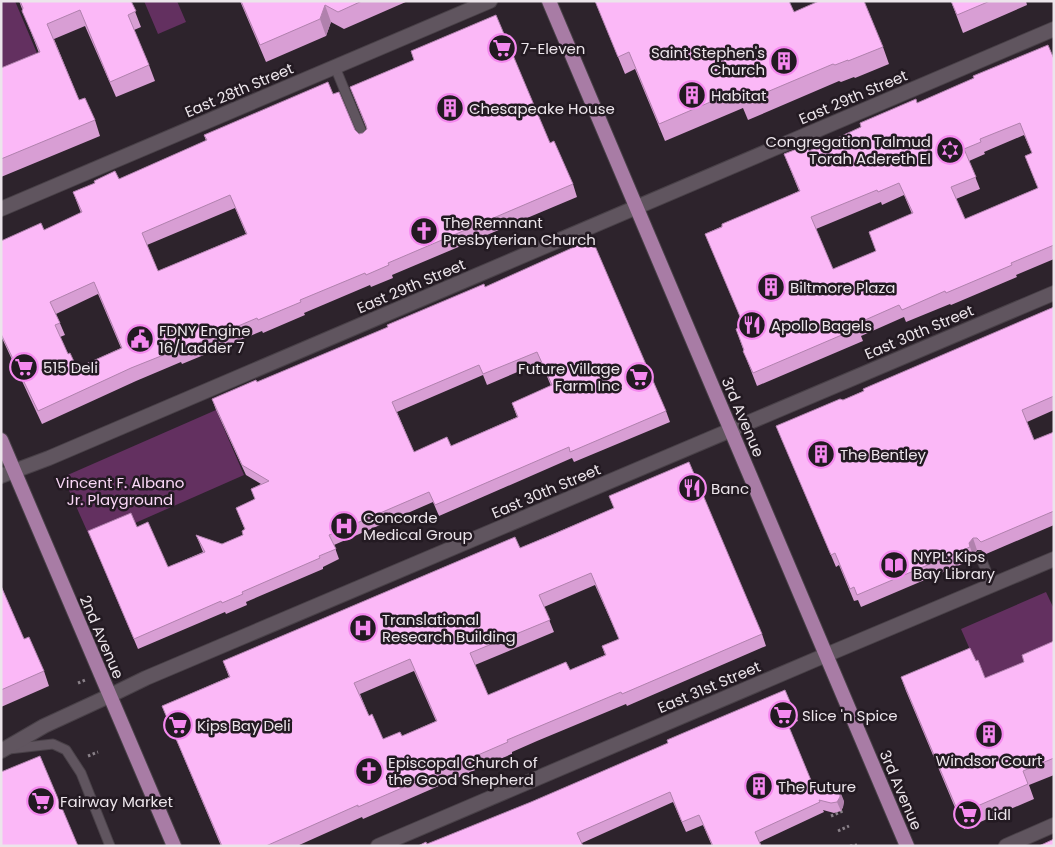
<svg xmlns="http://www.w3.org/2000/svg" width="1055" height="847" font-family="Poppins,sans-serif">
<rect width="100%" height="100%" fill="#2d232c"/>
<path fill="#633060" d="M1 1H15L39 58 1 72Z
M144 1H177L186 22 158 34Z
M216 410 244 475 92 542 63 477Z
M1046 592 1054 609V658L991 692 981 675 961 629Z"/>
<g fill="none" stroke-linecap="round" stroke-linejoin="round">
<defs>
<path id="service" d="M335 67 365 140
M980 556 992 585
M9 749 53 744 66 750 81 773 110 846"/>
<path id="minor" d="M1 209 490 1
M1 476 49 458 1054 29
M378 846 826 655
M1006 846 1054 825"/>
<path id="tertiary" d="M826 655 1054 559
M109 696 146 678 1054 293"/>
<path id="secondary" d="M1 751 44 726 109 696"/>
<path id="primary" d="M549 1 907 846
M1 440 174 846"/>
</defs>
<use href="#service" stroke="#494148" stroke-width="11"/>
<use href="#minor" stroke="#494148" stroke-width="16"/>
<use href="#tertiary" stroke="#494148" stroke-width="16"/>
<use href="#secondary" stroke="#494148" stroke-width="16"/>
<use href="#primary" stroke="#494148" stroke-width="16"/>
<path stroke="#898088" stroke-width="3" stroke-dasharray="2.5 2.5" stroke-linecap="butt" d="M78 683 85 680
M88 756 98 752
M831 816 843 811
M838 831 849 826
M850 846 857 845"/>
<use href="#service" stroke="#60555f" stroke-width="9"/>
<use href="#minor" stroke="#60555f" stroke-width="14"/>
<use href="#tertiary" stroke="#60555f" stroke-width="14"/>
<use href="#secondary" stroke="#60555f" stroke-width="14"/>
<use href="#primary" stroke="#a87ca5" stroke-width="14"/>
</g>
<path fill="#d89ed4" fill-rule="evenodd" d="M19 1H131L141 27 134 30 149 65 155 81 116 97 85 26 54 39 79 100 95 120 100 136 1 177V68L39 53Z
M240 1H408L344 29 331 22 326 36 266 62Z
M595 1H789L794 12 883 47 889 64 855 78 854 77 841 82 839 81 748 120 743 108 665 141 635 69 625 74Z
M951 1H1026L1027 5 963 33Z
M411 51 550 143 573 184 577 197 392 275 393 278 371 287 370 285 304 313 305 315 263 333 262 331 182 364 181 362 136 381 42 424 1 336V241L44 230 81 213 73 192 119 179 206 141 204 135 333 94 355 130 359 134 363 133 367 129 366 127 350 87 414 60ZM235 208 246 234 158 271 147 245ZM98 294 121 348 77 368 68 354 60 337 65 335 56 314Z
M1054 59V259L1016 275 1017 277 951 305 950 304 906 322 904 317 861 336 863 341 757 386 748 363 736 329 744 326 705 234 799 191 784 154 809 151 917 103ZM1024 135 1032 153 1025 156 1038 188 965 219 956 199 980 189 969 161 985 154 984 152ZM904 195 912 214 869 232 876 251 833 269 816 229 881 202 882 205Z
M485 287 666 411 670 422 574 462 572 458 439 516 433 502 334 545 339 559 323 567V569L246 602 247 605 226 614 225 612 138 649 88 531 137 527 168 567 203 552 196 535 222 544 243 535 245 530 236 508 255 499 251 489 261 484 246 475 216 410 212 399 257 382ZM541 362 551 386 512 403 517 417 451 446 414 452 397 412 483 375 487 385Z
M1054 307V410L1027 422 1034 440 1054 432V525L986 554 981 550H977L974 555V559L861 607 858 600 854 601 839 565 836 567 776 426 843 400Z
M609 496 762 634 766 646 627 706 626 704 537 741 512 752V754L363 819 362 817 297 846H221L162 706 229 677 223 661 520 548 614 508ZM595 585 619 639 602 646 605 655 570 670 488 695 475 665 554 632 544 607ZM414 671 436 721 402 736 383 739 369 716 360 694Z
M1 586 24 639 44 671 49 686 1 707Z
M1054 641V775L1029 785 1034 799 964 829 906 691 901 677 976 661 985 678 1024 662Z
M794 711 798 721 788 725 815 790 844 801 843 807 841 811 834 813 823 810 824 812 760 842 761 846H712L703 825 686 832 673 802 582 843 427 844Z"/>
<path fill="#b081ad" d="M325 5 331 22 326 36 320 19Z
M973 538 977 550 974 555V559L970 547 969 543Z
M840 791 844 801 843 807 841 811 837 802Z"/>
<path fill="#fbb8f7" stroke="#b081ad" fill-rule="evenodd" d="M20 1H131L136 11 128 15 149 65 110 82 80 10 47 24 79 100 85 98 95 120 1 159V68L40 52 22 11 23 8Z
M241 1H362L338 12 325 5 320 19 260 45Z
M595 1H789L794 12 819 1H864L883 47 848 61V60L835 65 833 64 741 103 736 91 659 124 629 52 618 57Z
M951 1H990L957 15Z
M496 15 550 143 554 141 573 184 388 263 389 265 366 275 365 273 300 300 301 302 258 320 257 318 177 352 176 350 131 368 38 411 1 334V241L41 223 44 230 82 212 73 192 95 183 94 181 115 171 119 179 207 140 204 135 328 82 333 94 339 92 355 130 359 134 363 133 367 129 366 125 350 87 414 60 411 51ZM230 195 247 234 158 271 142 233ZM94 282 122 348 77 368 70 353 68 354 55 325 60 323 50 302Z
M1048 45 1054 59V245L1011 263 1012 265 946 293 945 291 902 310 899 305 856 324 858 328 753 373 743 351 744 350 736 329 744 326 705 234 722 227V224L800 191 784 154 807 145 809 151 861 127 860 123 916 99 917 103 974 78 973 76ZM1020 123 1032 153 1025 156 1038 188 965 219 951 187 976 177 964 149 981 142 980 139ZM899 183 913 213 869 232 876 251 833 269 811 217 877 190 878 192Z
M592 239 666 411 570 452 569 447 435 505 429 492 329 535 336 549 319 556 320 558 242 592 243 594 222 603 221 601 134 639 88 531 131 513 137 527 148 522 168 567 205 552 196 535 222 544 243 535 242 531 245 529 236 508 255 499 251 489 269 481 242 465 212 399 256 380 257 382 388 327 387 325 484 284 485 287ZM537 352 552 385 512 403 518 417 451 446 447 437 414 452 392 402 479 365 483 374Z
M1054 307V396L1022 410 1034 440 1054 432V511L981 542 977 538H973L969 543 970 547 857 595 854 587 850 589 835 553 831 555 776 426 840 399 843 400 864 391 863 389Z
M689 462 762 634 622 694 621 692 533 729 507 740 508 742 358 807V805L266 846H222L162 706 230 677 223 661 515 537 520 548 554 534 614 508 609 496ZM591 573 619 639 602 646 606 655 570 670 566 662 488 695 470 653 550 620 539 595ZM410 659 437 721 402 736 400 732 383 739 372 714 369 716 354 683Z
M1 586 24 639 29 637 44 671 1 690Z
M1054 641V758L1023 771 1028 784 959 814 901 677 970 648 976 661 978 660 985 678 1024 662 1022 655Z
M785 690 794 711 784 715 815 790 833 784 838 787 840 791V797L837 802 831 803 819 800 820 802 755 832 761 846H713L699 815 682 822 670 792 577 833 583 846H418L426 842 427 844 531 802 668 743 667 740 681 734Z
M40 756 78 846H1V772Z
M1054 839V846H1039Z"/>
<defs>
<symbol id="supermarket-ring" viewBox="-11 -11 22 22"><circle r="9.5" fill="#231a22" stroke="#f589ef" stroke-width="1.5"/><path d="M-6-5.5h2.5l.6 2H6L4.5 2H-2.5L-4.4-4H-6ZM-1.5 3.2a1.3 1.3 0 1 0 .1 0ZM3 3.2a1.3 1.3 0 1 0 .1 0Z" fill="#f589ef"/></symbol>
<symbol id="building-ring" viewBox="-11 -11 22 22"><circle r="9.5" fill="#231a22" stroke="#f589ef" stroke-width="1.5"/><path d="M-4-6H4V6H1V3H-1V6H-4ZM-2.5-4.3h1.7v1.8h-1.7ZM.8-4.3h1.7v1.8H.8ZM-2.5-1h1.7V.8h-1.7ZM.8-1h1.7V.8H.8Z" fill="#f589ef"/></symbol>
<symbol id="synagogue-ring" viewBox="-11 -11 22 22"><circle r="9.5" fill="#231a22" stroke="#f589ef" stroke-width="1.5"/><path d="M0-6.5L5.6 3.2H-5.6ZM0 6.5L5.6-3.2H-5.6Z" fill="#f589ef"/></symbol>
<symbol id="church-ring" viewBox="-11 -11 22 22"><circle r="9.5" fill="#231a22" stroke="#f589ef" stroke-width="1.5"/><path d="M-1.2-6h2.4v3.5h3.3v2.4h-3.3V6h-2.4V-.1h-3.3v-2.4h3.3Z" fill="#f589ef"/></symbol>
<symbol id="restaurant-ring" viewBox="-11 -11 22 22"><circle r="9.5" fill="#231a22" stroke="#f589ef" stroke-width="1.5"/><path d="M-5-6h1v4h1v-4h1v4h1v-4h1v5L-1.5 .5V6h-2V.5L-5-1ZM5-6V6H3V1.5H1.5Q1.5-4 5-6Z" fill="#f589ef"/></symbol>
<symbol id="civic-ring" viewBox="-11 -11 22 22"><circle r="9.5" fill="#231a22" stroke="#f589ef" stroke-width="1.5"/><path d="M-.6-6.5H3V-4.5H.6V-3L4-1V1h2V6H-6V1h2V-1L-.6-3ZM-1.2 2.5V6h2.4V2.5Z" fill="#f589ef"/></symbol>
<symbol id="hospital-ring" viewBox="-11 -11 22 22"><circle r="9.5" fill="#231a22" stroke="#f589ef" stroke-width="1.5"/><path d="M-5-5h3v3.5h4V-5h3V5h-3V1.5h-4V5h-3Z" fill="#f589ef"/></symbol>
<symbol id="library-ring" viewBox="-11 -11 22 22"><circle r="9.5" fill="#231a22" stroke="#f589ef" stroke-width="1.5"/><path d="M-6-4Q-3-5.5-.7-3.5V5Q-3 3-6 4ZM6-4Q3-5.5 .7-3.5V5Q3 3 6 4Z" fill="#f589ef"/></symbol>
</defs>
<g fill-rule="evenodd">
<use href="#supermarket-ring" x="486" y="32" width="32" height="32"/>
<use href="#building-ring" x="768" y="45" width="32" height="32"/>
<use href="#building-ring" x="676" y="79" width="32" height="32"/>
<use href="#building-ring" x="434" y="92" width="32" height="32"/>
<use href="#synagogue-ring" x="934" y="134" width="32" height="32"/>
<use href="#church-ring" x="408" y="215" width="32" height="32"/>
<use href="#building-ring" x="755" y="271" width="32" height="32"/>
<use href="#restaurant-ring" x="736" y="309" width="32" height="32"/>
<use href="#civic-ring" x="124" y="323" width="32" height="32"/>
<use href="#supermarket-ring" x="8" y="351" width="32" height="32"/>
<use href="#supermarket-ring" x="623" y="361" width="32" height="32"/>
<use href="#building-ring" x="805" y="438" width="32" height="32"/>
<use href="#restaurant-ring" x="676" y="472" width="32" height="32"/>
<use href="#hospital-ring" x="328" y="510" width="32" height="32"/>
<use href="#library-ring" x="878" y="549" width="32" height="32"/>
<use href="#hospital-ring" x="347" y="612" width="32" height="32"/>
<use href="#supermarket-ring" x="767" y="699" width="32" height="32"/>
<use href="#supermarket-ring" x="162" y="709" width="32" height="32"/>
<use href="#building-ring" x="973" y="718" width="32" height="32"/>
<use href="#church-ring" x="353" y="755" width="32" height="32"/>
<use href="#building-ring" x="743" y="770" width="32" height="32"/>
<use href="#supermarket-ring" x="25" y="785" width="32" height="32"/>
<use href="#supermarket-ring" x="952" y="798" width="32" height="32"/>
</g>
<g text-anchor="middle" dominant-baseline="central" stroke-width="5" stroke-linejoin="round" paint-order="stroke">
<g font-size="15" fill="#ece5eb" stroke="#231a22" text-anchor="start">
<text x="521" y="48">7-Eleven</text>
<text x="765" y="52" text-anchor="end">Saint Stephen's<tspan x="765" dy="17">Church</tspan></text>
<text x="711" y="95">Habitat</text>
<text x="469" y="108">Chesapeake House</text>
<text x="931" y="141" text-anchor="end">Congregation Talmud<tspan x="931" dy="17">Torah Adereth El</tspan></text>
<text x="443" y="222">The Remnant<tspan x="443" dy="17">Presbyterian Church</tspan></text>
<text x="790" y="287">Biltmore Plaza</text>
<text x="771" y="325">Apollo Bagels</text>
<text x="159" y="330">FDNY Engine<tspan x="159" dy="17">16/Ladder 7</tspan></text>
<text x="43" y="367">515 Deli</text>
<text x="620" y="368" text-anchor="end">Future Village<tspan x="620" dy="17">Farm Inc</tspan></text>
<text x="840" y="454">The Bentley</text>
<text x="711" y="488">Banc</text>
<text x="363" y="517">Concorde<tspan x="363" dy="17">Medical Group</tspan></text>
<text x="913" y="556">NYPL: Kips<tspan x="913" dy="17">Bay Library</tspan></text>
<text x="382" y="619">Translational<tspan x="382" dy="17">Research Building</tspan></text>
<text x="802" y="715">Slice 'n Spice</text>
<text x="197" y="725">Kips Bay Deli</text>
<text x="989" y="760" text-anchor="middle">Windsor Court</text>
<text x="388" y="762">Episcopal Church of<tspan x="388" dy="17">the Good Shepherd</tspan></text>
<text x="778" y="786">The Future</text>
<text x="60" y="801">Fairway Market</text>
<text x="987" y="814">Lidl</text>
</g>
<g font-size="15" fill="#ece5eb" stroke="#231a22">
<text transform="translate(239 90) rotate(-23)">East 28th Street</text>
<text transform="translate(853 97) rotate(-23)">East 29th Street</text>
<text transform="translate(411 286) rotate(-23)">East 29th Street</text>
<text transform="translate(919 332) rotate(-23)">East 30th Street</text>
<text transform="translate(743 417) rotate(67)">3rd Avenue</text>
<text transform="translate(546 491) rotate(-23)">East 30th Street</text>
<text transform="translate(102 637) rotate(67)">2nd Avenue</text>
<text transform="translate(709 687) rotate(-23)">East 31st Street</text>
<text transform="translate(901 790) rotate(67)">3rd Avenue</text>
</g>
<g font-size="15" fill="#fad7f7" stroke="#231a22">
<text x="120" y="482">Vincent F. Albano<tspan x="120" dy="17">Jr. Playground</tspan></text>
</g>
</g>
<rect width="1055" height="847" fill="none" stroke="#ece5eb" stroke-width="5"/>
</svg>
